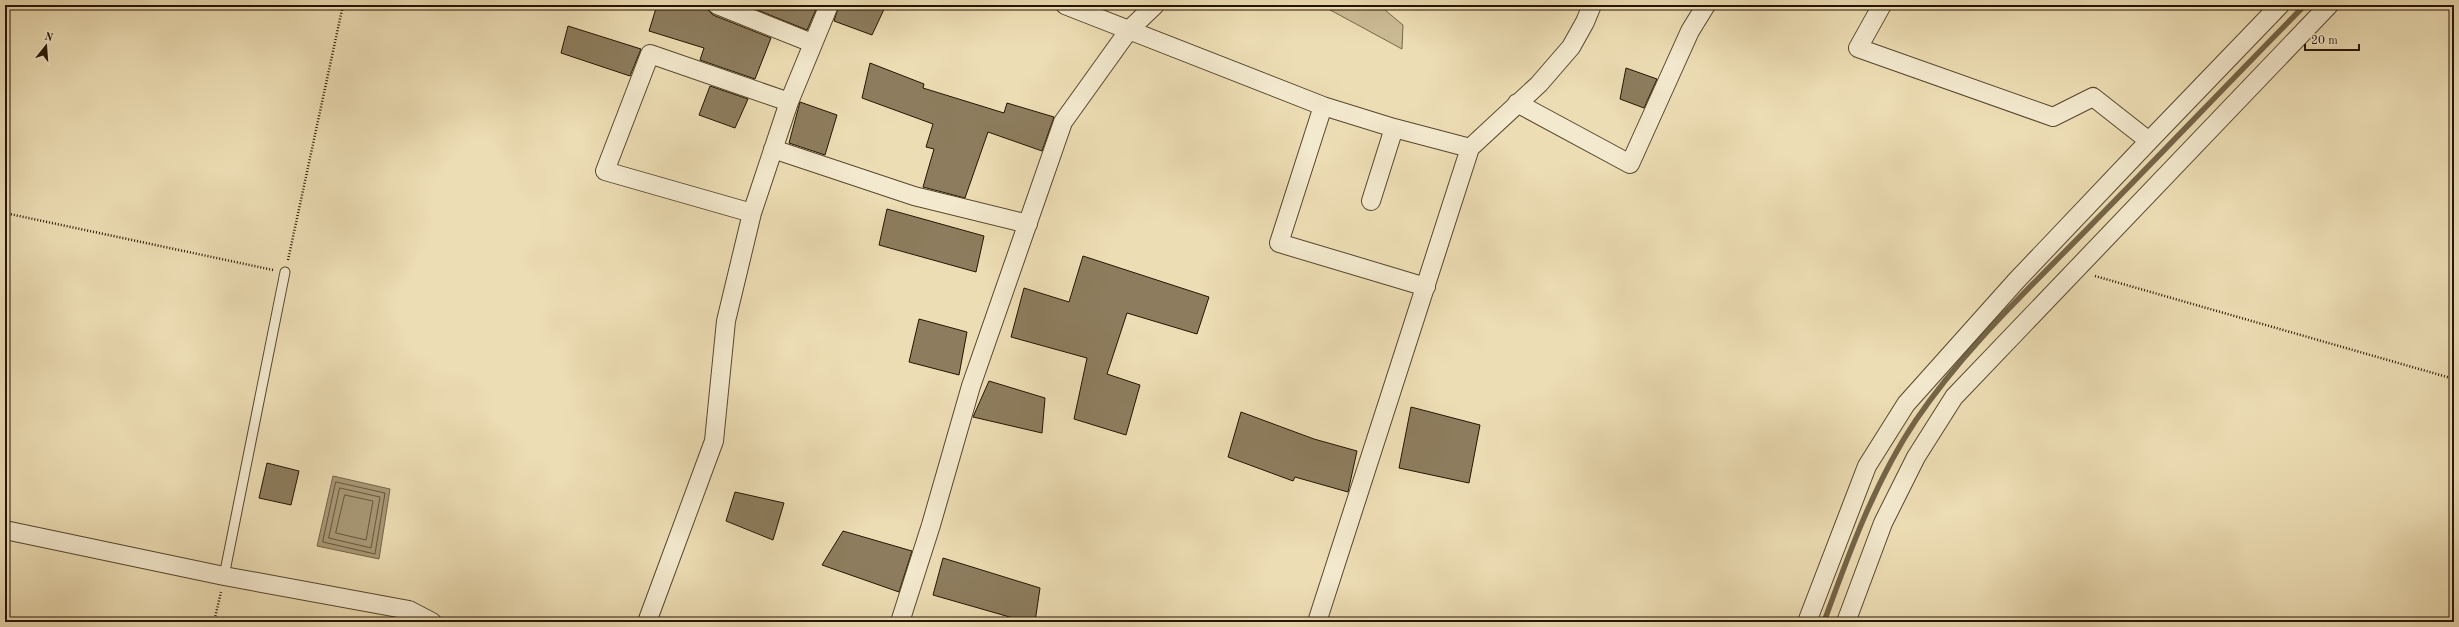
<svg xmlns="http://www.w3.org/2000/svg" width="2459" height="627" font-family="'Old Standard TT',serif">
<rect width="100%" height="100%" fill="#edddb4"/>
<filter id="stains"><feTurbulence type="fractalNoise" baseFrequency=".005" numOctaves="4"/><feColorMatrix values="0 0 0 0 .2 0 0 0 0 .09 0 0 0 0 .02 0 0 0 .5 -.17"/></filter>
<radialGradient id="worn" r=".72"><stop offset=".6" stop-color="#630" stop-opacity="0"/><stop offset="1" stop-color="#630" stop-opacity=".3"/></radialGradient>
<path fill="#cbbb95" stroke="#78684a" d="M1321 5H1379L1403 25 1402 49Z"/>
<path fill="#a99977" stroke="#746447" d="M333 476 390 489 379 559 317 546Z"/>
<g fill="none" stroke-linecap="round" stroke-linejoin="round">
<path stroke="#66573c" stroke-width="1" d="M336 482 385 493 375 554 323 542Z
M340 488 380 497 371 548 329 538Z
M345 495 373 501 366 540 336 533Z"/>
<path stroke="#746447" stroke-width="5.5" d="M1824 622C1849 553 1875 481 1916 420 1966 346 2033 285 2094 222 2165 150 2234 77 2305 5"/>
</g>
<path fill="#8d7d5e" stroke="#241500" d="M657 5H707L709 11 713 15 771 38 755 79 700 60 704 48 649 31Z
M745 5H818L807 30Z
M839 5H886L872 35 834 21Z
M568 26 641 49 630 76 561 53Z
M870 63 924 84 923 88 1004 113 1007 103 1054 117 1042 151 988 132 965 198 923 187 934 149 926 147 933 124 862 98Z
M1626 68 1657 79 1644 108 1620 99Z
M710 86 748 99 735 128 699 115Z
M800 102 837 115 825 155 789 143Z
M887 209 984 236 976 272 879 245Z
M1083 256 1209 297 1197 334 1127 313 1107 374 1140 385 1126 435 1074 419 1087 358 1011 337 1024 288 1069 302Z
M919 319 967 332 959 375 909 362Z
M989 381 1045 398 1042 433 973 417Z
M1411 407 1480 425 1469 483 1399 468Z
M1241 412 1314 439 1357 451 1348 492 1295 477 1293 481 1228 457Z
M267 463 299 471 291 505 259 498Z
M735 492 784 503 773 540 726 521Z
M843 531 912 551 899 592 822 565Z
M943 558 1040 588 1035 622H1027L933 595Z"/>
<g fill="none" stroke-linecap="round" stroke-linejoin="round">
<defs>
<path id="service" d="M224 576 285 272"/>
<path id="minor" d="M717 5 812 43
M1065 5 1323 106 1394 128 1470 148
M1882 5 1858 48 2053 117 2093 97 2149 141 2280 5
M1517 103 1630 164 1690 31 1706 5
M1323 106 1279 243 1426 287
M773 149 914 196 1028 224
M1371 201 1394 128
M752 213 605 171 650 54 789 102
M5 530 224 576 409 610 432 622
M647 622 714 441 726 321 752 213 789 102 829 5
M900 622 931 525 971 386 1063 122 1129 30 1155 5
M1317 622 1470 148 1539 84 1571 47 1585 22 1592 5
M1807 622 1867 466 1906 404 2016 281 2149 141
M1846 622 1883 523 1916 457 1954 397 2329 5"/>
</defs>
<use href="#service" stroke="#56472d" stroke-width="11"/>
<use href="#minor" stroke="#56472d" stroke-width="20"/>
<path stroke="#241500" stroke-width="2.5" stroke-dasharray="1 2" stroke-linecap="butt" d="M5 213 273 270
M288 260 343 5
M2095 276 2454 379
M214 622 221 592"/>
<use href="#service" stroke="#f3e9ce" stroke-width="9"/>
<use href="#minor" stroke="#f3e9ce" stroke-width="18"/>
</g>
<rect width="2459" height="627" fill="none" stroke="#edddb4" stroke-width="20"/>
<rect x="6" y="6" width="2447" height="615" fill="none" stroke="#241500" stroke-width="2"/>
<rect x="10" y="10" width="2439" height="607" fill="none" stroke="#241500"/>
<g transform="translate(46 46) rotate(17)" stroke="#f3e9ce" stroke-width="3" paint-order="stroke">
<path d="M0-3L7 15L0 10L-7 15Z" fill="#241500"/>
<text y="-6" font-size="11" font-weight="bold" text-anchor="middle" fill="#241500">N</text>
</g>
<path d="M2305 44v6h54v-6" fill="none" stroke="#241500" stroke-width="2"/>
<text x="2311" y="44" font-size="12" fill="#241500" stroke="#f3e9ce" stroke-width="3" paint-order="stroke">20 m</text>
<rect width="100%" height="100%" filter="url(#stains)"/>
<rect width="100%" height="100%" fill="url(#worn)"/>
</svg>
